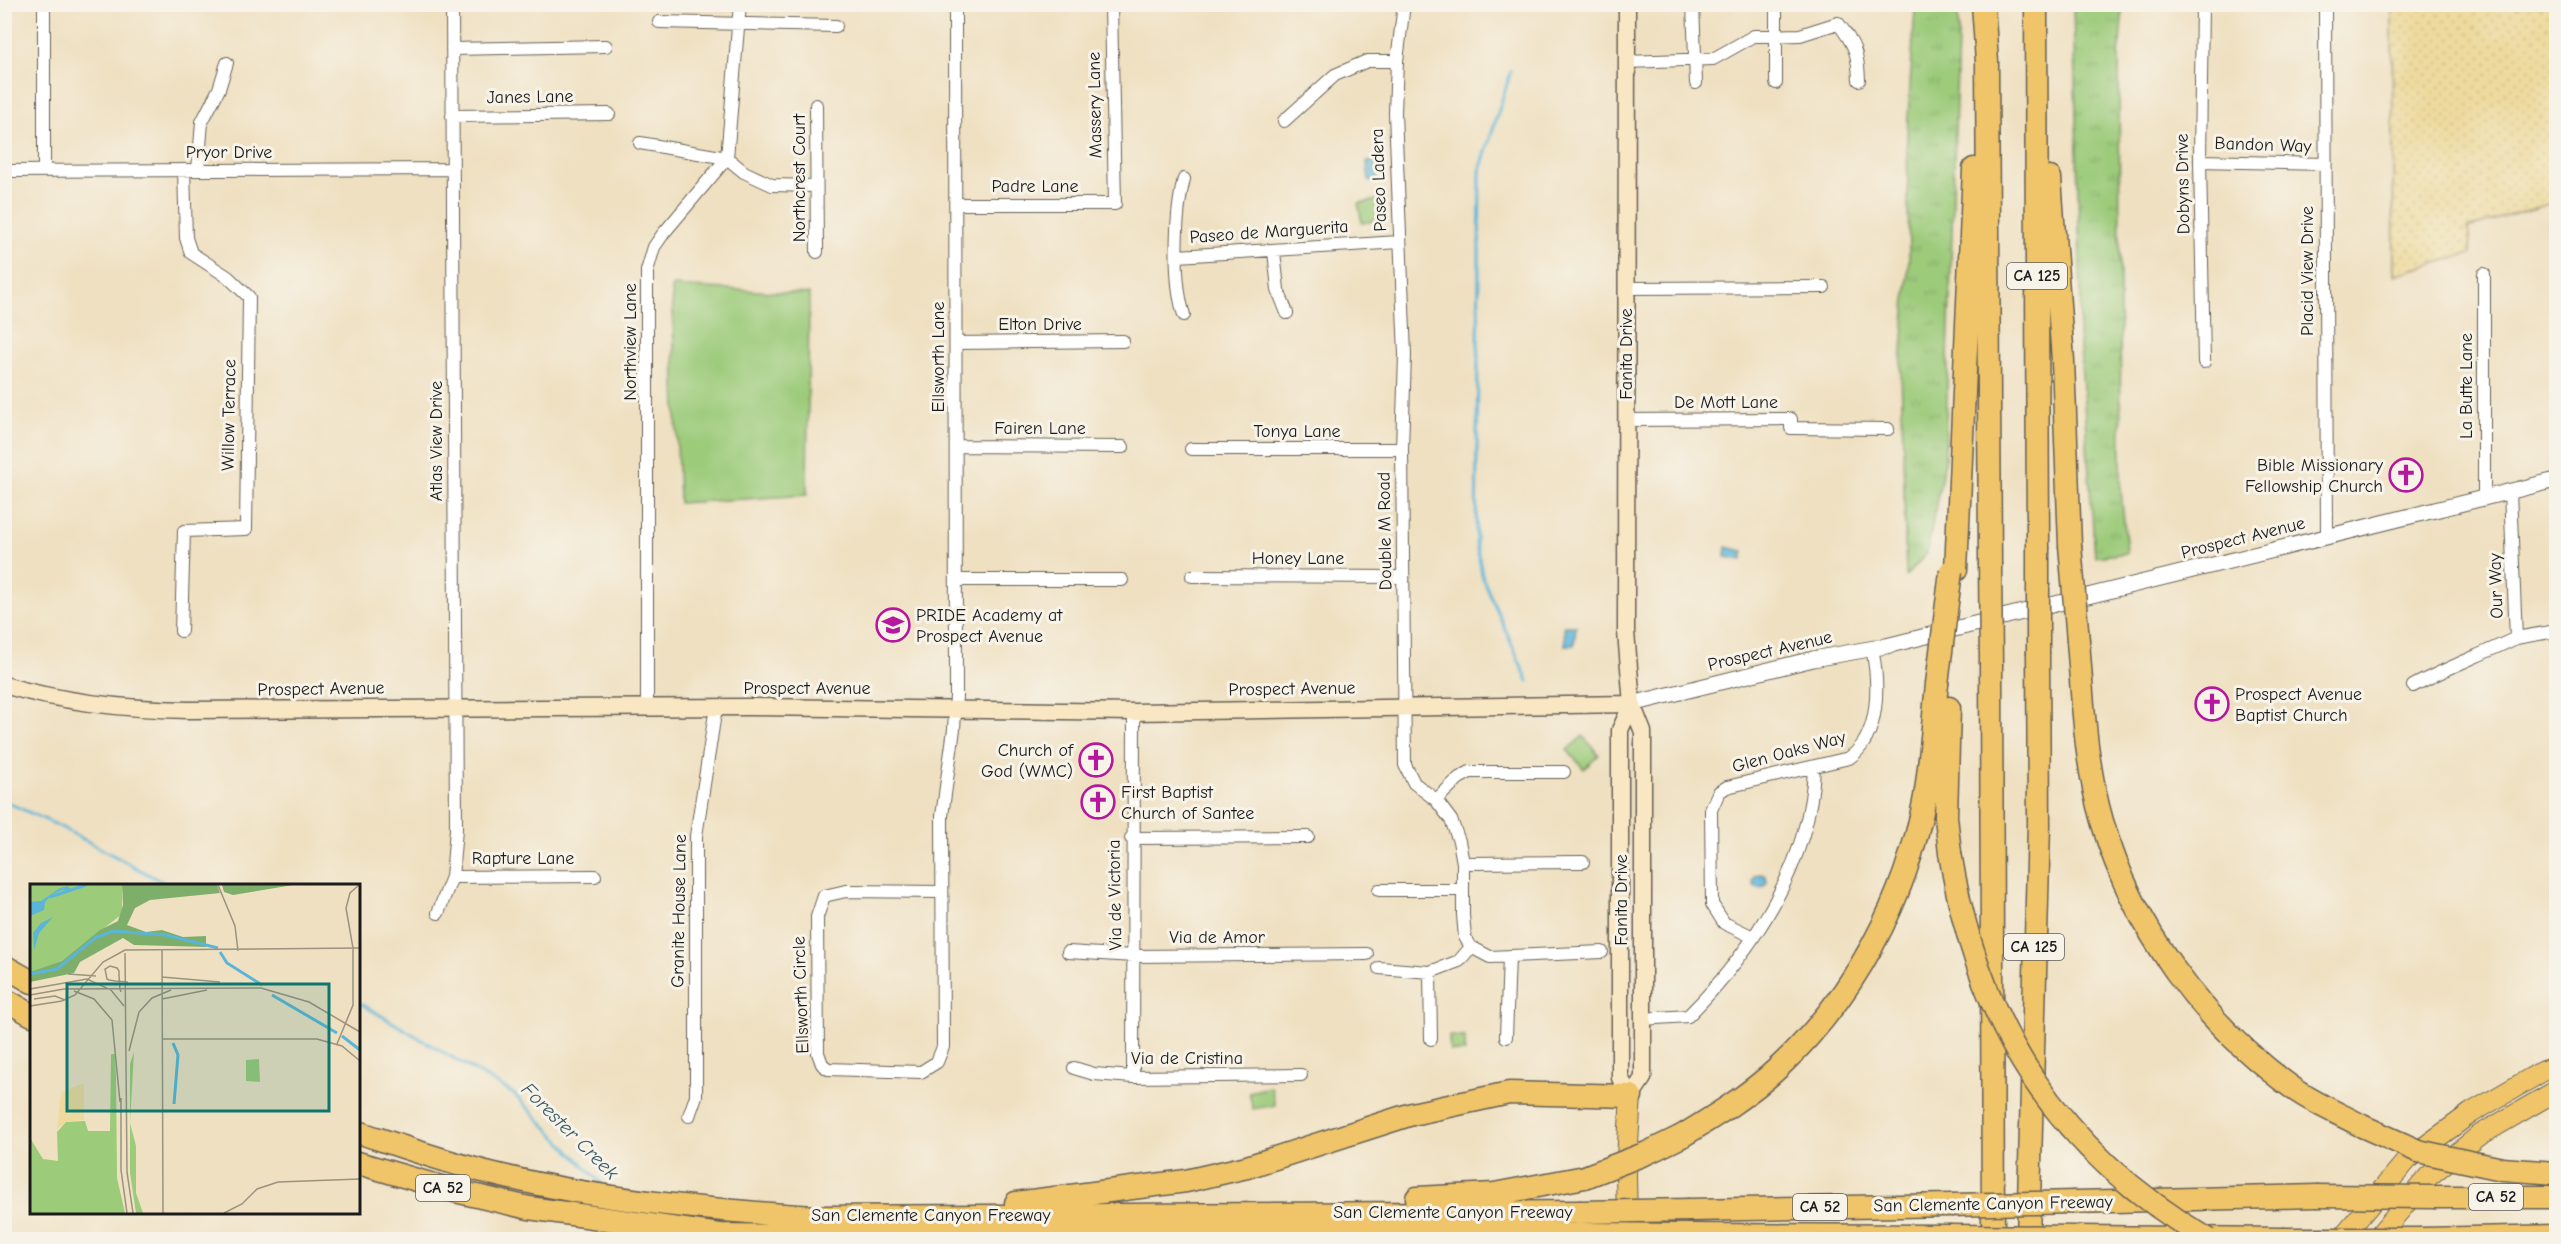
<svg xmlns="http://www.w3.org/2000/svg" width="2561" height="1244" font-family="'Comic Neue',sans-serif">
<defs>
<pattern id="grass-tufts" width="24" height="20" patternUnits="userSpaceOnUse" patternTransform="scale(1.5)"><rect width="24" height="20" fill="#9ccb7a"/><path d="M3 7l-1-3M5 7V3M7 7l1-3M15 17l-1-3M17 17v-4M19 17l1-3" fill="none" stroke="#86ae69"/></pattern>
<pattern id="sand-dots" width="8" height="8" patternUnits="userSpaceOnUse" patternTransform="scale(1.5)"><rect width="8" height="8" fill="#eeda9e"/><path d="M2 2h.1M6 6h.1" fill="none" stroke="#ccba88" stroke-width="1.8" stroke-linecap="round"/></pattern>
</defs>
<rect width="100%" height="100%" fill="#f7f3e8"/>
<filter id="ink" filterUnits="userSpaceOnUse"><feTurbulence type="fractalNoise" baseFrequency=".0167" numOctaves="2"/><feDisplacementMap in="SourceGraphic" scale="12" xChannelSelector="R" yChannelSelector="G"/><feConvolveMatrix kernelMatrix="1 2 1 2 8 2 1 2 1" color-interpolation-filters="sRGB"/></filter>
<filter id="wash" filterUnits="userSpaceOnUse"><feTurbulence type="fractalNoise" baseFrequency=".008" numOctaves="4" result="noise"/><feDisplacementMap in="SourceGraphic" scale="24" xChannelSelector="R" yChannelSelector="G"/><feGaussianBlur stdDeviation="1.35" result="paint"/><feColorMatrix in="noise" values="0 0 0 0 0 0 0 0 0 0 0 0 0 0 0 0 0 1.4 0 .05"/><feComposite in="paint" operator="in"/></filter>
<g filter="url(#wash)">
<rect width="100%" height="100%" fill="#efe0c1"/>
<path fill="url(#grass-tufts)" stroke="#5c744b" stroke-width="1.5" d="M1918 5H1958V35L1945 458 1927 553 1906 576 1901 366 1909 257 1907 134 1915 9Z
M2073 5H2123L2119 57 2121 491 2127 553 2095 557 2079 334 2081 301Z"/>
<path fill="url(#sand-dots)" stroke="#857b5d" stroke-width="1.5" d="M2392 5H2556V202L2468 228 2471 253 2394 275Z"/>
<path fill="#9ccb7a" stroke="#5c744b" stroke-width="1.5" d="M1379 200 1381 220 1362 223 1358 203Z
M672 286 809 294 807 495 679 503Z
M1583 736 1599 755 1584 769 1567 750Z
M1449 1036 1465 1037V1052L1450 1051Z
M1271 1087 1275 1105 1253 1109 1249 1092Z"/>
<path fill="#5ab5d8" stroke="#3b687a" stroke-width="1.5" d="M1376 161 1377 181H1369L1367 162Z
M1726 547 1744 551 1742 560 1725 557Z
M1564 626H1576L1574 645H1565Z
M1753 881a7 7 0 1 1 14 0a7 7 0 1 1-14 0Z"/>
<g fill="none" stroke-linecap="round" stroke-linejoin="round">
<path stroke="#5ab5d8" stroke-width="3" d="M1511 71 1480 171 1476 543 1483 579 1528 681
M4 801 59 826 170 886
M358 1002 514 1094 605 1187
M651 1234 657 1240"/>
</g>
</g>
<g filter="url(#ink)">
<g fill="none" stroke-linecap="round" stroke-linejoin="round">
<defs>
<path id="minor" d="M44 4V171
M1404 4 1397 61 1395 113 1405 355 1402 449 1405 765 1414 783 1436 800 1451 820 1459 841 1463 863V915L1465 937 1471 947 1490 957 1602 952
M1693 4 1696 83
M1776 4V83
M2202 4 2200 161 2204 362
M2325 4 2327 537
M659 22 836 26
M452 49 606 46
M1626 62 1713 59 1754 36 1800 35 1838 23C1855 45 1858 53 1859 80
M816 105 817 252
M452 116 609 114
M1284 121 1335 75 1367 61H1397
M640 143 727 158 744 172 772 185 816 186
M2200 161 2325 164
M198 170 202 122 219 89 227 63
M4 171 453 169
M956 204H1115L1111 4
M1274 251 1278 290 1287 313
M1178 256 1399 242
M2484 274V497
M1625 288 1824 287
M1184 315C1173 281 1175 213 1184 179
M956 343 1123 341
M1626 420 1791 419V428L1888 429
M956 446 1123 447
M1191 449H1402
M2510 491 2516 638 2556 631
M1192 576 1403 577
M956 580H1122
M181 631 184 531 246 529 249 297 228 277 191 253 186 238 184 170
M2413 686C2446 668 2481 655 2516 638
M647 707V271L654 247 663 234 727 158 740 4
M1436 800 1459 778 1470 772H1564
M1131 838 1308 837
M1463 863 1583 862
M452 877 595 876
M1379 890H1462
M941 892 846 891 824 896 817 917 818 1053 822 1064 828 1069 921 1072 937 1062 943 1047 942 816 954 729 956 696 955 4
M438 913 452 877 456 829 452 4
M1753 937 1724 923 1712 904 1711 810 1719 792 1727 787 1849 758C1881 736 1879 683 1872 648
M1068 952 1134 956 1367 954
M1379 968 1430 972
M1642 1019 1688 1016C1754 950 1811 862 1814 767
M1506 1037 1509 957
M1431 1039 1430 972 1459 961 1471 947
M1074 1068 1094 1074 1133 1077 1301 1075
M1133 1077 1134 712
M689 1116 696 1096V836L716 707"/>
<path id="tertiary" d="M1632 704 1813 659 1886 646 2556 480"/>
<path id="secondary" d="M1627 4 1626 632 1632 704 1643 732V1078L1631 1096 1620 1078V730L1632 704
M4 685C65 703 126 709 188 710L750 707 1134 712 1632 704"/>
<path id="primary" d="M1627 1225 1626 1174 1631 1096
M2340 1240 2408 1159 2471 1113 2543 1071 2556 1067
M2375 1240 2429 1176 2480 1135 2556 1091"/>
<path id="motorway" d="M1983 4 1987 62 1990 563
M2036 4 2038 547
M2050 178 2063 361 2070 545
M1956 570 1974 169
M2078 641C2083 701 2085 763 2102 821 2133 928 2203 1024 2294 1089 2315 1104 2340 1114 2362 1126
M1991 665 1993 1240
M1949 708 1946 817 1950 853
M4 966 32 982
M4 999 32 1015
M358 1132C403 1147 448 1163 494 1174 600 1200 707 1210 815 1217L1579 1212
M1682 1136C1715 1116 1749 1095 1778 1068 1854 997 1906 900 1925 797 1931 760 1933 722 1937 684
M358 1163 455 1191 529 1208 720 1235 935 1238 1579 1234
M2502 1169 2556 1173
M2436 1197H2556
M1417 1198 1494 1194 1585 1177
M2074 1202 2316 1196
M1016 1203 1186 1181 1247 1167 1412 1114 1509 1093 1631 1096
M1689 1210 1951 1205
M1688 1235 1949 1236
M2080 1237 2283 1239
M2422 1239 2556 1236
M2028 1240 2039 824 2038 654"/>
</defs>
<use href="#minor" stroke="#666156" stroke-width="14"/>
<use href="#tertiary" stroke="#666156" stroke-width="17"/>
<use href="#secondary" stroke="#666156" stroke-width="19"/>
<use href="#primary" stroke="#666156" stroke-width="22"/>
<use href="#motorway" stroke="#666156" stroke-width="25"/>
<use href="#minor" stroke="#fff" stroke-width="12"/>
<use href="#tertiary" stroke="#fff" stroke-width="15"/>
<use href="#secondary" stroke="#f9e7c3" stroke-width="16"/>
<use href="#primary" stroke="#f0c469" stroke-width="20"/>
<use href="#motorway" stroke="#f0c469" stroke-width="22"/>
<defs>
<path id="motorway-bridge" d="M2070 545 2078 641
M2038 547V654
M1990 563 1991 665
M1937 684 1951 571
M1950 853C1978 1026 2056 1150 2209 1240
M2362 1126 2418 1151 2502 1169
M1585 1177 1647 1153 1682 1136
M2316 1196 2436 1197
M1951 1205 2074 1202
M1579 1212 1689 1210
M1579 1234 1688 1235
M1949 1236 2080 1237
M2283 1239H2422"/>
</defs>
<use href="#motorway-bridge" stroke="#666156" stroke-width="25" stroke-linecap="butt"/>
<use href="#motorway-bridge" stroke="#f0c469" stroke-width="22"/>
</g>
</g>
<defs>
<symbol id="church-ring" viewBox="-11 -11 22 22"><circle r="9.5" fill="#f7f3e8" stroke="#b5179e" stroke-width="1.5"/><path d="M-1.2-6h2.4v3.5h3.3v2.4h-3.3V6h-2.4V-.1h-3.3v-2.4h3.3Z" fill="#b5179e"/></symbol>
<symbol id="school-ring" viewBox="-11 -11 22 22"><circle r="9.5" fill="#f7f3e8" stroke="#b5179e" stroke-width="1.5"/><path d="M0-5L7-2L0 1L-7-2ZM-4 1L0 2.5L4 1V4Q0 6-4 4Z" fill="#b5179e"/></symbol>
</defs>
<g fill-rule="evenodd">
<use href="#church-ring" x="2387" y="456" width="38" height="38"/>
<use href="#school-ring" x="874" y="606" width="38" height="38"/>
<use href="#church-ring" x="2193" y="685" width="38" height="38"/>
<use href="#church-ring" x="1077" y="741" width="38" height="38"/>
<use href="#church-ring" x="1079" y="783" width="38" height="38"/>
</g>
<g text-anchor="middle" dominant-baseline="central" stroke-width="6" stroke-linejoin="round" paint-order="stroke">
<g fill="#f7f3e8" stroke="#5e5c59" stroke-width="1.5">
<rect x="2007" y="263" width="60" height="26" rx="4.5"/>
<rect x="2004" y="934" width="60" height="26" rx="4.5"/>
<rect x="416" y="1175" width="54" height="26" rx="4.5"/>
<rect x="2469" y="1184" width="54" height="26" rx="4.5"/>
<rect x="1793" y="1194" width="54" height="26" rx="4.5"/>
</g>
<g font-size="16" font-weight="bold" fill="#1c1c1c">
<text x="2037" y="276">CA 125</text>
<text x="2034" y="947">CA 125</text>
<text x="443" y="1188">CA 52</text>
<text x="2496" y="1197">CA 52</text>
<text x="1820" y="1207">CA 52</text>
</g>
<g font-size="18" fill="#1c1c1c" stroke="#f7f3e8">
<text transform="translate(530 97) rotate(-1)">Janes Lane</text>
<text transform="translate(1095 105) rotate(-91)">Massery Lane</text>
<text transform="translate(2263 145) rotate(2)">Bandon Way</text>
<text x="229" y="152">Pryor Drive</text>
<text transform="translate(799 178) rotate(-90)">Northcrest Court</text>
<text transform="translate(1379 180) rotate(-92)">Paseo Ladera</text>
<text transform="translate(2183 184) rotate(-91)">Dobyns Drive</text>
<text x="1035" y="186">Padre Lane</text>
<text transform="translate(1269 232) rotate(-4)">Paseo de Marguerita</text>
<text transform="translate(2307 271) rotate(-90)">Placid View Drive</text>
<text x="1040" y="324">Elton Drive</text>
<text transform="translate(630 342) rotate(-90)">Northview Lane</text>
<text transform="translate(1626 354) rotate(-90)">Fanita Drive</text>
<text transform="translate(938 357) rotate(-90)">Ellsworth Lane</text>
<text transform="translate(2466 386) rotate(-90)">La Butte Lane</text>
<text x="1726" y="402">De Mott Lane</text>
<text transform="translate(229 415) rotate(-89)">Willow Terrace</text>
<text x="1040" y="428">Fairen Lane</text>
<text x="1297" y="431">Tonya Lane</text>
<text transform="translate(436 441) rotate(-90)">Atlas View Drive</text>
<text transform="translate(1385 531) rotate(-91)">Double M Road</text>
<text transform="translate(2243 538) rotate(-14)">Prospect Avenue</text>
<text x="1298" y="558">Honey Lane</text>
<text transform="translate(2496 586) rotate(-92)">Our Way</text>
<text transform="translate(1770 651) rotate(-13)">Prospect Avenue</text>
<text x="807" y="688">Prospect Avenue</text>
<text transform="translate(321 689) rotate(-1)">Prospect Avenue</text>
<text transform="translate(1292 689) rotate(-1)">Prospect Avenue</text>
<text transform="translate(1789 752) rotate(-15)">Glen Oaks Way</text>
<text x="523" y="858">Rapture Lane</text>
<text transform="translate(1115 895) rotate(-91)">Via de Victoria</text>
<text transform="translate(1621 900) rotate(-90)">Fanita Drive</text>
<text transform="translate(679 911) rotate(-89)">Granite House Lane</text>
<text x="1217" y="937">Via de Amor</text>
<text transform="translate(801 995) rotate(-92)">Ellsworth Circle</text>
<text x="1187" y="1058">Via de Cristina</text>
<text transform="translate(1993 1204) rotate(-1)">San Clemente Canyon Freeway</text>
<text x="1453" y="1212">San Clemente Canyon Freeway</text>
<text x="931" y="1215">San Clemente Canyon Freeway</text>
</g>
<g font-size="18" fill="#1c1c1c" stroke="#f7f3e8" text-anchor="start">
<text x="2383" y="465" text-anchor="end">Bible Missionary<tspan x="2383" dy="21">Fellowship Church</tspan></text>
<text x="916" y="615">PRIDE Academy at<tspan x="916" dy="21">Prospect Avenue</tspan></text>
<text x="2235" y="694">Prospect Avenue<tspan x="2235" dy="21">Baptist Church</tspan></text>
<text x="1073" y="750" text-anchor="end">Church of<tspan x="1073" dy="21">God (WMC)</tspan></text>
<text x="1121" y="792">First Baptist<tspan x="1121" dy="21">Church of Santee</tspan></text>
</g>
<g font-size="20" font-style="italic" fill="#355967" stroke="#f7f3e8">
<text transform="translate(570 1131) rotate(45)">Forester Creek</text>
</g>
</g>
<g transform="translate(30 884)">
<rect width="330" height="330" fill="#efe0c1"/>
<path d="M0 1H92V30L32 77 0 89ZM104 168 100 239 106 262V309L113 329H106L100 289V180ZM81 170H85L86 193 87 294 95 329H0V254L13 275 28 277 27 248 36 238 55 237 58 247H80Z" fill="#9ccb7a"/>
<path d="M92 1H187L190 9 120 16 105 24 97 41 116 48 132 46 153 53 176 52V63L104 61 93 54 50 78 44 89 0 98V88L32 77 70 46 88 37 93 21ZM192 1H263L203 11 194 8Z" fill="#7daf6a"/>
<path d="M54 199V236L36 238 27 245 31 208Z" fill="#eeda9e"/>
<path d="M229 175 230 198 216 197V176Z" fill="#9ccb7a"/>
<path d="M38 2 42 7 32 6 23 10 15 18 14 26 0 32V18L11 17 30 4ZM23 33 9 49 4 66 3 49 11 39Z" fill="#5ab5d8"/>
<path fill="none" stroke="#5ab5d8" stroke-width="3" d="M20 13 56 1M190 68 197 79 232 101M0 90 27 85 65 54 83 47 136 51 188 64M242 111 307 149M312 152 330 166M143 159 148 171 144 220"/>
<path fill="none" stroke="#9b927f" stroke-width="1.5" d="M188 1 205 42 208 67M132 65 133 329M95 69 97 288 103 329M38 90 66 92M132 93 190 98M0 105 57 95 81 106 94 122M44 107 64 115 82 136 90 218M91 108 90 105 89 92V87L87 84 80 82 75 85 77 95 79 96 85 97 98 98M0 111 34 105 231 104 279 118 330 148M4 115 25 112 35 116M132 115 177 106M0 122 32 117 45 111 73 78 95 66 330 64M132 155H287L312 162 330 177M307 160 323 121V64L316 24 320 9 329 1M99 167 109 128 122 114 141 106M91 214V286L97 329M194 329 212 320 227 305 248 298 330 295"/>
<path fill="#0f766e" fill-opacity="0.15" stroke="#0f766e" stroke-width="3" d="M37 100H299V227H37Z"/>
<rect width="330" height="330" fill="none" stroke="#1c1c1c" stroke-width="3"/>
</g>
<rect width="2561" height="1244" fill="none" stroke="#f7f3e8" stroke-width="24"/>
</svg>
